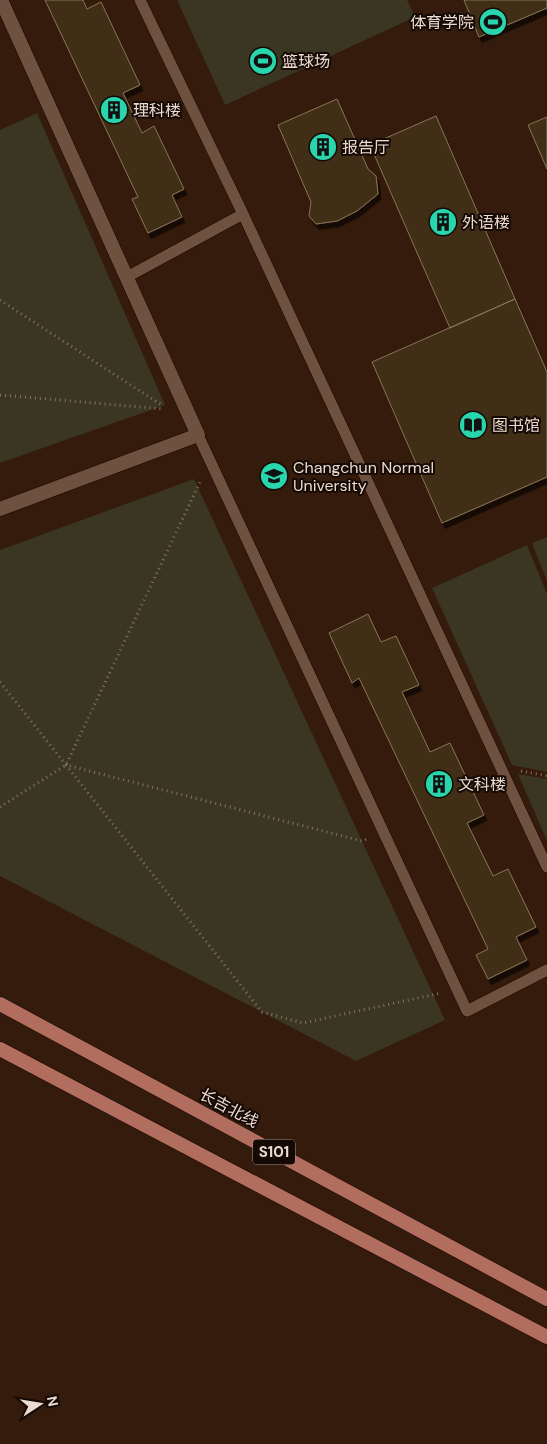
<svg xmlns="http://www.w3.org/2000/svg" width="547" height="1444" font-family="'DM Sans','Noto Sans SC',sans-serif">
<defs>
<filter id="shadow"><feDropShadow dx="3" dy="5.5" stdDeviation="0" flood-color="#0009"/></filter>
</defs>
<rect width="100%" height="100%" fill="#341b0b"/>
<path fill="#3a3621" d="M177 0H407L415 17 225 105Z
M37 113 165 405 0 463V130Z
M194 479 445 1020 356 1061 0 876V550Z
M547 537V581L532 543Z
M527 545 547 594V772L512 765 432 588Z
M518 774 547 779V841Z"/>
<path fill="#412f14" stroke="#887457" filter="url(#shadow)" d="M45 0H83L87 9 101 2 140 85 123 93 142 133 154 126 184 189 172 195 182 217 148 233 132 199 138 197Z
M464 0H547V8L479 37Z
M337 99 368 169 376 176 378 194 357 211 337 221 316 224 309 216 311 202 278 125Z
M436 116 515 299 450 328 370 145Z
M547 117V169L528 125Z
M515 299 547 372V477L442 523 372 362Z
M368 614 381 642 396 636 419 685 402 692 430 752 450 743 484 815 467 823 493 876 508 869 536 927 516 937 527 960 488 979 476 955 488 949 359 678 352 683 329 633Z"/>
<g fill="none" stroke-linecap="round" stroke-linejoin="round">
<defs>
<path id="service" d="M140 0 243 214
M127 277 243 214 547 867
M198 435 467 1011 547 970"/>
<path id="minor" d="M0 509 198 435 1 0"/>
<path id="primary" d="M0 1004 547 1299
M0 1049 547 1337"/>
</defs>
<use href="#service" stroke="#1b0500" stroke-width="12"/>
<use href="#minor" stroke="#1b0500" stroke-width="15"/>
<use href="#primary" stroke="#1b0500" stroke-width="15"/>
<path stroke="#887265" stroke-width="3" stroke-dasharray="1 4" stroke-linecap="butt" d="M0 300 163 406
M0 395 164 409
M0 682 66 765 362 841 367 839
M66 765 262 1012 303 1023 441 993
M521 771 547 776
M0 807 66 765 200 482"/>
<use href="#service" stroke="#6e513f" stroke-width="11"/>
<use href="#minor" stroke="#6e513f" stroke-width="14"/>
<use href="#primary" stroke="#b16e5f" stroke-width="14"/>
</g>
<defs>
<symbol id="stadium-disc" viewBox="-11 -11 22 22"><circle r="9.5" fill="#28d5ad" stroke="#140904"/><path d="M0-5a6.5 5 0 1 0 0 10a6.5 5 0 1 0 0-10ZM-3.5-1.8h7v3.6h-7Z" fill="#111"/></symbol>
<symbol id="building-disc" viewBox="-11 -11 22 22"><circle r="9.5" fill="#28d5ad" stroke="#140904"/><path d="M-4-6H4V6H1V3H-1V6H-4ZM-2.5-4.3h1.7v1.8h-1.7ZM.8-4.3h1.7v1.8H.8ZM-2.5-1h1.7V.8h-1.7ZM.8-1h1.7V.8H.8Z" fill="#111"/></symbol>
<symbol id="library-disc" viewBox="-11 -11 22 22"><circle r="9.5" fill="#28d5ad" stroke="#140904"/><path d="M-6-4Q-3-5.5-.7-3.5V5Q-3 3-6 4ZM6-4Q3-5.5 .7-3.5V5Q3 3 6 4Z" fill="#111"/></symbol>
<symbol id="university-disc" viewBox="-11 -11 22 22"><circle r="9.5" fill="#28d5ad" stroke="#140904"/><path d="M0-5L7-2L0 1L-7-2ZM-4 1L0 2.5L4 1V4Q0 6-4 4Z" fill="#111"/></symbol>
</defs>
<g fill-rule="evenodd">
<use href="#stadium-disc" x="477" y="6" width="32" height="32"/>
<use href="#stadium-disc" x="247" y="45" width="32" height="32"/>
<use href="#building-disc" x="98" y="94" width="32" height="32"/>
<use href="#building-disc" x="307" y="131" width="32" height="32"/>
<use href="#building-disc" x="427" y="206" width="32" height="32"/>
<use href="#library-disc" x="457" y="409" width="32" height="32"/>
<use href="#university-disc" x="258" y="460" width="32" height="32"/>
<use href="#building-disc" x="423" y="768" width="32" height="32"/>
</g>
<g text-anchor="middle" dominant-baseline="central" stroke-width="4" stroke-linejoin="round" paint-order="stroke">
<rect fill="#140904" stroke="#aa9b92" stroke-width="1" x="253" y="1139.5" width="42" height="25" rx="4"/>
<g font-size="15" font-weight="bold" fill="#ebdacf">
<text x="274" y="1152">S101</text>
</g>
<g font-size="16" fill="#ebdacf" stroke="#140904" text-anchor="start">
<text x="474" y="22" text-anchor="end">体育学院</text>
<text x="282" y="61">篮球场</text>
<text x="133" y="110">理科楼</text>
<text x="342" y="147">报告厅</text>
<text x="462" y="222">外语楼</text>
<text x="492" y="425">图书馆</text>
<text x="293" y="467">Changchun Normal<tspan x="293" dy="18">University</tspan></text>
<text x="458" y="784">文科楼</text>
</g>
<g font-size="16" fill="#ebdacf" stroke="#140904">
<text transform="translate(229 1108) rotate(28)">长吉北线</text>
</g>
</g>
<g transform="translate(40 1404) rotate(78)" stroke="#140904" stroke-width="4" paint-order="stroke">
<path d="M0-4L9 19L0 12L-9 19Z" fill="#ebdacf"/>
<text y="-8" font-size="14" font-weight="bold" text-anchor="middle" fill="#ebdacf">N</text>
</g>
</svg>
